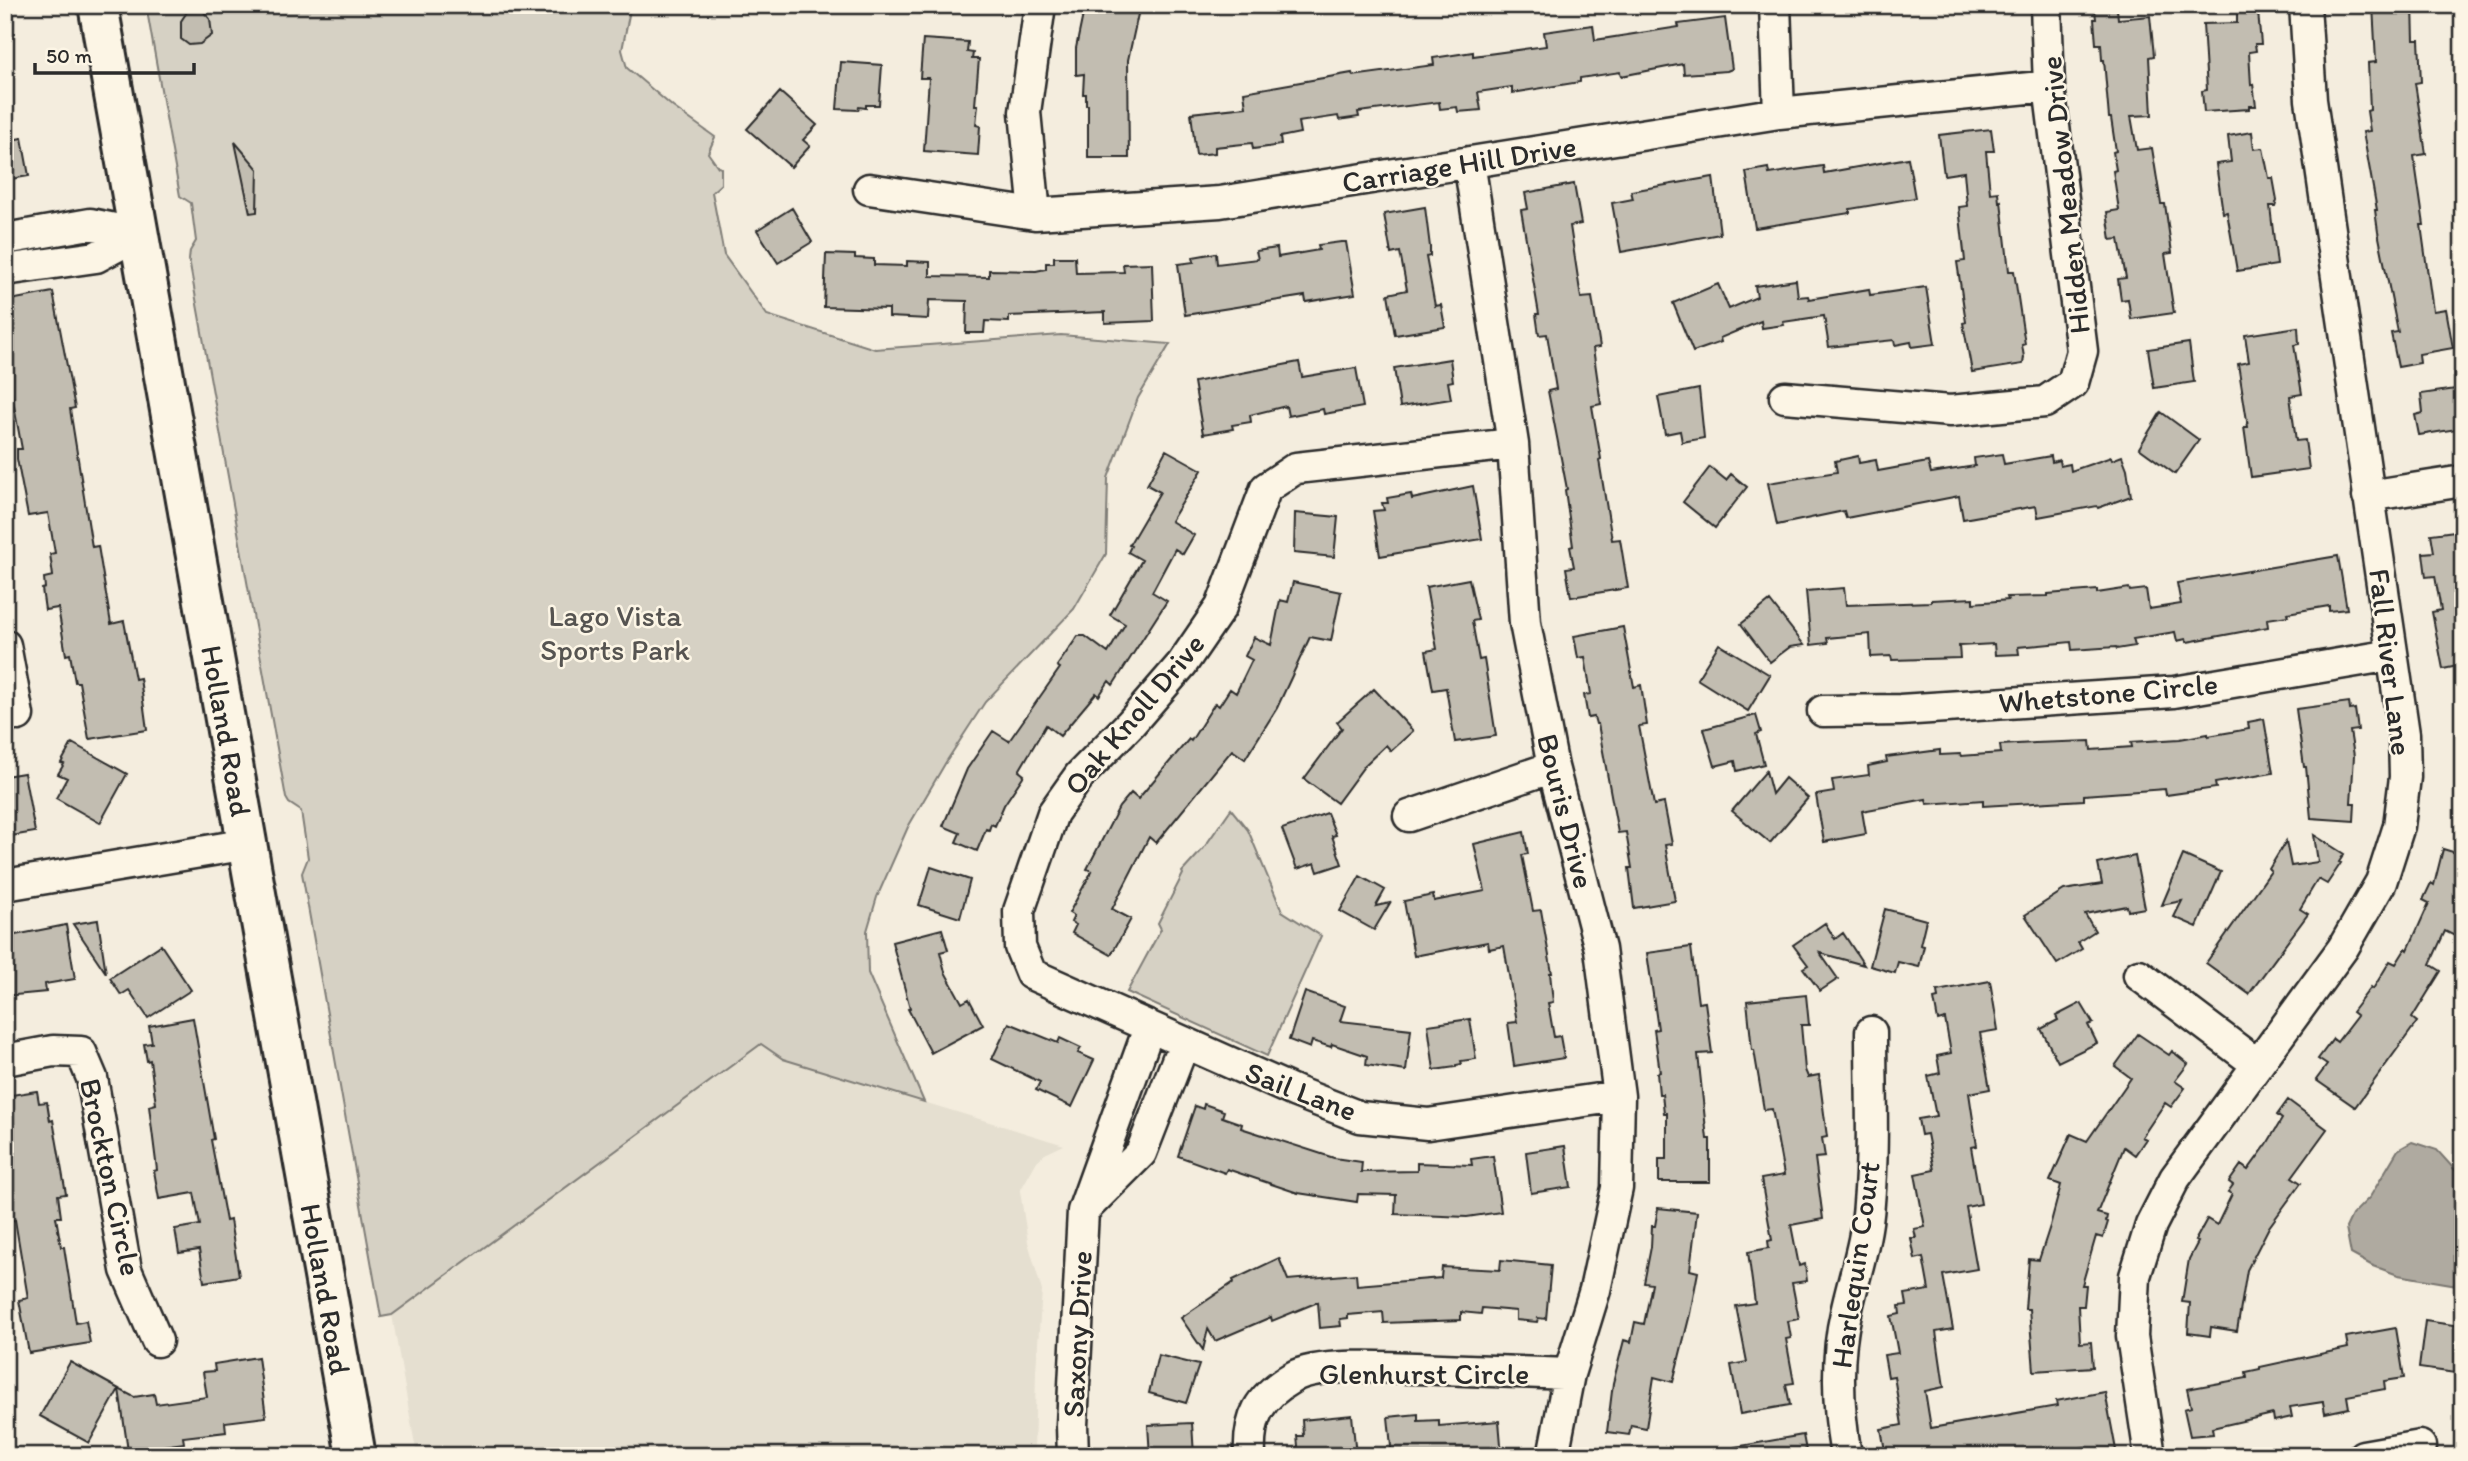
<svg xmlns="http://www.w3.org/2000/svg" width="2468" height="1461" font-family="Itim,sans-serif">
<rect width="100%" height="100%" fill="#f4edde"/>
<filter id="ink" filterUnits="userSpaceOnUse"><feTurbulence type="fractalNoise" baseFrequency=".0143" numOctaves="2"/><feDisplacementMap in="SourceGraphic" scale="14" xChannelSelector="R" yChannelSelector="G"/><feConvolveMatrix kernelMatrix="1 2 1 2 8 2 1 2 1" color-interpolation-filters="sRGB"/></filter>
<g filter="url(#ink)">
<path fill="#e5dfd0" d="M761 1044 783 1059 1064 1145 1045 1154 1037 1161 1020 1191 1028 1242 1042 1291 1036 1370 1034 1456H417L392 1315Z"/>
<path fill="#d6d1c4" stroke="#807e78" stroke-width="2" d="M146 5H631L622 50 627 68 673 107 715 137 708 153 718 167 721 168V184L712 192 724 255 767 315 875 349 1061 335 1170 344 1138 398 1108 478 1106 554 1074 609 985 702 946 762 908 827 877 897 867 931 868 973 924 1102 783 1059 761 1044 392 1315 381 1317 302 873 308 858 301 811 289 803 286 798 189 260 190 251 196 241 191 203 180 196Z
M1231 809 1248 830 1282 911 1321 936 1267 1056 1127 992 1161 929 1158 923 1183 874 1182 872 1203 849Z"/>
<path fill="#afaaa0" stroke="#7a7771" stroke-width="2" d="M2412 1142 2437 1150 2463 1179V1286L2398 1275 2371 1265 2351 1254 2346 1228 2352 1215 2370 1197 2398 1150Z"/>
<path fill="#c2bdb1" stroke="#2b2b2b" stroke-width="2" d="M1085 5H1140L1128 60 1129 158H1088V105H1086V94H1083L1084 74 1076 75V48Z
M2373 5H2413L2414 40H2419L2421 82 2415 83 2426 154 2414 156 2424 225H2421L2433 311 2446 309 2453 348 2419 354 2420 363 2398 367 2391 333 2398 332 2378 232 2375 210H2377L2363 132 2370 131 2367 111 2370 110 2368 63 2376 62Z
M2117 9 2118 19 2150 16 2154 56 2149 57 2152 115 2131 116 2137 150 2152 148 2161 204H2165L2172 253 2165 254 2174 313 2131 319 2128 299 2121 300 2118 279 2126 278 2119 239 2111 240 2107 212 2119 210 2113 171 2116 170 2113 152 2116 151 2111 118H2109L2104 60H2102L2101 44H2096L2094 19H2096L2095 10Z
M203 11 210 19 212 35 200 44 189 45 181 39V21L187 12Z
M2258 12 2261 44H2255L2256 51 2249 52 2251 85 2253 84 2256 106H2249V109L2204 112 2202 91 2207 90 2203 24 2237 23V13Z
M1725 18 1732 69 1727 71 1684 74 1683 64 1621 76 1620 72 1580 78V82L1512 93V87L1478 92 1481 110 1458 112 1457 107 1440 109 1439 102 1358 112 1359 117 1339 120 1338 116 1298 122 1300 133 1280 137 1281 145 1253 149 1252 143 1215 147V153L1196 155 1191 113 1246 107 1244 92 1352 73 1353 76 1434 65 1433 58 1473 52V56L1546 46 1544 32 1593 25 1595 40 1679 27 1678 24Z
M923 39 968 42 967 52 973 53 972 59H979L975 105H978L976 125 980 126 978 155 924 151 929 78H920Z
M841 62 882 65 879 105H866V108L859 107 858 110 837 109Z
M780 92 817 125 803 140 810 146 791 167 747 129Z
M1991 129 1994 151H1986L1990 193 1998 192 1999 202 2001 201 2009 271H2014L2025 344 2022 345 2024 357 2023 364 1972 372 1963 323 1966 322 1957 262 1965 261 1959 207 1967 206 1964 172 1944 175 1939 135Z
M2252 132 2254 149 2263 148 2269 178H2273L2277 200 2275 206H2270L2277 265 2237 271 2227 212 2223 213 2216 164 2231 162 2228 136Z
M22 138 29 176 5 180V141Z
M235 142 258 169 257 212 250 213Z
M1908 158 1915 198 1850 209V213L1755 228 1746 172 1768 168 1769 174 1823 166 1824 173Z
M1713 177 1720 234 1621 252 1612 203 1633 199 1631 191Z
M1574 184 1581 224 1570 226 1581 298 1592 297 1600 347 1593 348 1601 404 1592 406 1601 459 1599 460 1612 540 1620 539 1628 588 1571 597 1566 568 1574 567 1570 547 1573 546 1565 490 1567 489 1548 391 1556 389 1547 334 1539 335 1536 314H1539L1521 210 1528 209 1525 193Z
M1425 207 1430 247V256L1426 257 1435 306 1441 305 1445 327 1395 335 1388 294 1407 290 1400 252 1391 254 1384 214Z
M792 208 812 242 778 263 757 230Z
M1341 242H1346L1355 294 1306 302 1305 296 1185 315 1178 264 1194 262 1193 257 1216 253 1217 264 1258 259 1256 251 1277 248 1278 257 1319 250 1318 245Z
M826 254 855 255V258L874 259V265L907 266V261L930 262V276L989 277V270L1036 271 1046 269V263H1054V257H1075L1076 273 1124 272 1123 264 1152 263 1154 321 1105 323V312L1009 316V322L985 321 984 333H966L967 301 929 300 928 319 889 317V309L824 307Z
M1796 280 1798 297 1808 296 1809 299 1869 289 1870 295 1926 287 1935 344 1912 347 1911 342 1895 345 1894 340 1829 347 1824 316 1783 322 1784 325 1762 328 1761 321 1720 338 1721 342 1693 352 1673 303 1718 284 1729 309 1757 297 1755 286Z
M53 292 75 408 70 409 92 547 98 546 111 624 124 621 135 679 140 678 147 730 89 739 79 682H75L70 654 66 655 58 608 45 610 42 589 45 588 44 578 53 576 50 554 55 553 48 513 28 516 17 459V449H22L11 390 5 391V324L9 323 5 301Z
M2298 327 2299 344 2294 345 2302 394 2290 396 2296 441 2305 440 2309 469 2251 477 2244 427H2248L2238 364 2249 362 2245 335Z
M2189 343 2194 382 2154 388 2148 349Z
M1450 359 1453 381 1448 382 1451 399 1400 407 1394 368Z
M1299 362 1302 377 1356 368 1363 407 1324 414 1323 409 1288 416 1286 406 1250 415 1251 422 1232 425 1233 429 1203 434 1194 382Z
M2463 388V428L2419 435 2415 415 2423 413 2421 394Z
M1699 389 1704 438 1682 442 1680 431 1665 434 1658 397Z
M2161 412 2199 440 2175 474 2139 448Z
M1166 450 1202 470 1171 521 1194 535 1183 554 1175 549 1152 592 1167 601 1113 685 1109 681 1099 696 1096 693 1060 736 1046 725 1019 771 1024 775 1004 805 995 826 991 824 989 830 986 829 977 851 956 842 960 833 943 826 967 769 993 731 1009 741 1060 668 1057 666 1078 636H1085L1108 653 1125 624 1110 615 1142 560 1128 552 1131 546 1129 545 1160 492 1147 485Z
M2002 454 2004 464 2051 456 2052 462 2059 460 2060 466 2070 464 2071 471 2111 457 2112 460 2122 456 2127 469 2131 496 2098 508 2097 506 2038 517 2036 506 1963 519 1959 496 1846 518 1844 511 1777 525 1768 483 1837 472 1835 461 1858 456 1859 463 1876 460 1878 471 1928 462 1931 473 1975 466 1974 458Z
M1710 467 1726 480 1731 474 1747 487 1715 528 1683 502Z
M1473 486 1482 539 1380 556 1373 511 1384 510 1382 503H1388L1387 498 1411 494 1412 499Z
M1295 513 1338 517 1334 557 1294 553Z
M2463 530V665L2443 669 2432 612 2441 610 2435 576 2426 577 2423 553 2434 552 2431 534Z
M2338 556 2347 609 2329 611V606L2287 613 2288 616 2267 619 2268 627 2187 642 2186 639 2177 641 2175 632 2133 639 2135 646 2117 649 2116 647 2072 650 2071 642 2018 647 2019 654 1995 655 1994 644 1959 646 1960 658 1892 660 1891 656 1871 657 1870 634 1827 638 1828 643 1811 645 1806 591 1844 588 1846 605 1931 602V600L1973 598V603L2008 600 2007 597 2048 596V594L2097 590V593L2129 588 2130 591 2146 589 2149 609 2181 604 2177 583Z
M1469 579 1478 620 1472 621 1479 660 1484 659 1496 736 1455 742 1446 688 1433 690 1426 651 1437 649 1426 587Z
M1293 582 1341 592 1331 641 1310 637 1277 708 1245 759 1232 750 1156 843 1149 837 1112 909 1131 919 1111 955 1072 933 1076 925 1071 922 1074 916 1069 913 1092 871 1087 869 1119 807 1131 793 1138 799 1189 739 1191 741 1215 703 1219 706 1230 689 1236 693 1252 660 1245 656 1254 637 1271 645 1280 600 1288 602Z
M1770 601 1804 645 1790 647 1770 662 1741 624Z
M1623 627 1634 687 1641 685 1647 725 1639 726 1654 805 1664 803 1672 844 1665 845 1675 901 1634 908 1629 868H1632L1626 832 1618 833 1598 724H1596L1594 717 1588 718 1584 695 1591 694 1585 657 1578 658 1574 636Z
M1719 644 1770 675 1748 711 1697 679Z
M1374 689 1413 731 1391 751 1386 745 1365 765 1337 803 1304 779 1342 728 1337 722Z
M2349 702 2350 710 2355 709 2358 730 2350 731 2354 756 2351 803H2355L2354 821 2311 818 2306 767H2304L2296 709Z
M1756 715 1761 732 1756 734 1764 764 1737 771 1735 761 1715 766 1704 729Z
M2264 719 2273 773 2215 783 2216 788 2166 795 2165 789 2084 795V800L1983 806V800L1927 804 1926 799 1862 811 1866 834 1824 842 1816 795 1834 792 1832 780 1869 775 1868 766 1887 762 1886 757 1940 750V755L1960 754 1961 756 2001 753 2000 745 2035 743 2090 741 2091 750 2132 747 2131 742 2180 739 2208 734V736L2249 729 2248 722Z
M72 743 127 774 100 823 56 798 67 778 58 774 64 764 61 763Z
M1766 771 1772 794 1785 778 1808 798 1770 843 1732 811Z
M24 773 35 832 5 837V776Z
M1327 813 1336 835 1332 836 1342 864 1318 872 1315 863 1297 869 1282 829Z
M1524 832 1528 854 1522 855 1533 911 1541 910 1552 973H1550L1553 1002 1548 1003 1554 1037 1560 1036 1564 1058 1514 1066 1508 1023 1517 1022 1504 946 1489 949 1488 942 1414 956 1404 901 1433 895 1434 901 1485 891 1474 844Z
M2314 835 2344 854 2339 862 2341 863 2327 884 2318 879 2300 909 2308 914 2249 994 2206 963 2271 871 2269 869 2286 841 2291 866 2318 862Z
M2443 849 2463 855V940L2445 931 2430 964 2441 971 2412 1018 2417 1022 2355 1107 2316 1080 2327 1065 2318 1059 2333 1039 2337 1042 2357 1016 2352 1012 2371 987 2373 989 2390 961 2396 964 2406 948 2408 950 2429 903 2423 900 2431 883 2434 885Z
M2183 855 2221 872 2197 927 2174 917 2182 901 2162 905Z
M2135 856 2145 908 2128 911 2127 906 2085 914 2095 931 2078 942 2082 949 2057 964 2025 915 2064 890 2102 884 2098 864Z
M931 867 970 880 960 918 919 905Z
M1360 876 1385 890 1376 906 1390 903 1374 930 1340 911Z
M1885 909 1926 920 1920 945 1924 946 1919 967 1898 962 1895 973 1870 966Z
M98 920 106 973 73 924Z
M1825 923 1835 939 1843 933 1864 965 1820 953 1838 979 1820 991 1803 968 1808 965 1793 945Z
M66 925 75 979 45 984 46 992 5 996V937Z
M942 929 948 950 940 952 945 972 962 1003 969 999 983 1025 931 1053 908 1009 910 1008 892 942Z
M161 945 191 990 148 1018 129 990 121 995 110 978Z
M1691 947 1698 1003 1705 1002 1712 1053 1698 1054 1707 1139H1710V1182H1659V1159H1667V1113H1664L1662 1094H1659L1657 1073 1660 1072 1654 1030 1658 1029 1647 953Z
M1990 981 1998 1030 1980 1033 1990 1089 1969 1093 1977 1146 1971 1147 1981 1204 1966 1207 1977 1269 1943 1275 1953 1329 1936 1332 1944 1387 1925 1391 1931 1428 2057 1406 2056 1401 2105 1392 2116 1450 2087 1455 2085 1447 2038 1456H1886L1881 1429 1902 1425 1894 1376 1888 1377 1884 1355 1898 1353 1891 1316 1900 1314 1899 1306 1907 1305 1905 1294 1929 1290 1923 1257 1915 1259 1911 1238H1916L1914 1229 1925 1227 1915 1174 1934 1170 1927 1134 1921 1135 1918 1119 1936 1116 1928 1076 1940 1073 1937 1056 1951 1053 1945 1019 1938 1021 1934 999 1938 998 1937 991Z
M1305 992 1345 1006 1340 1021 1411 1029 1406 1071 1366 1065 1367 1056 1332 1044 1331 1047 1312 1041 1310 1048 1289 1040Z
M1806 995 1809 1025H1801L1805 1070 1808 1077 1819 1075 1827 1137 1822 1138 1825 1157 1815 1158 1823 1219 1791 1225 1799 1266 1805 1264 1807 1281 1792 1283 1799 1319 1788 1321 1791 1338 1786 1339 1794 1383 1786 1384 1790 1405 1740 1414 1731 1365 1747 1362 1736 1306 1755 1303 1748 1252 1769 1248 1768 1241 1772 1240 1761 1179 1784 1175 1772 1109 1764 1110 1754 1050H1752L1747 1001Z
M2081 1003 2093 1023 2088 1025 2097 1043 2058 1062 2041 1029 2058 1020 2056 1016Z
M193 1018 214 1139 211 1140 226 1221 230 1220 239 1276 204 1282 199 1250 179 1253 175 1229 200 1225 194 1193 159 1199 154 1171 157 1170 149 1106 156 1104 150 1060 147 1061 144 1044 152 1043 149 1026Z
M1470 1019 1476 1059 1461 1061 1462 1064 1456 1065V1067L1434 1070 1428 1025Z
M1009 1023 1058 1043 1060 1038 1081 1048 1078 1053 1094 1060 1072 1107 1036 1090 1040 1082 992 1059Z
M2138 1034 2169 1055 2172 1051 2188 1064 2175 1081 2185 1088 2171 1107 2165 1103 2142 1137 2146 1139 2135 1155 2124 1147 2097 1213 2107 1216 2106 1221 2108 1222 2103 1238 2096 1236 2082 1285H2086L2084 1306H2078L2080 1343 2091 1342 2093 1367 2034 1371 2029 1309H2025L2029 1259 2039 1260 2050 1226 2061 1185 2050 1181 2071 1134 2087 1141 2131 1078 2115 1066Z
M37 1091 39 1103 47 1102 50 1121 53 1120 66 1194 58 1195 61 1217H56L61 1247H64L76 1323 86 1321 90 1343 29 1353 19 1300 28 1298 15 1220 9 1221 5 1198V1096Z
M2288 1100 2327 1129 2292 1177 2301 1183 2269 1227 2247 1270 2237 1331 2211 1327 2210 1336 2188 1333 2190 1303 2182 1302 2189 1259 2198 1242 2195 1241 2207 1219 2217 1225 2232 1194 2228 1192 2233 1185 2229 1182 2241 1165 2248 1170 2267 1144 2282 1119 2277 1115Z
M1204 1104 1224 1111 1222 1117 1242 1124 1241 1128 1334 1158 1362 1162 1361 1172 1417 1171V1163L1472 1165 1471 1159 1493 1156 1501 1212 1467 1217 1395 1214 1396 1195 1358 1194 1357 1202 1298 1193 1227 1169 1225 1173 1178 1156 1195 1106 1203 1109Z
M1565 1146 1571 1187 1531 1193 1526 1152Z
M1658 1208 1697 1212 1690 1270 1698 1272 1690 1314 1673 1382 1654 1377 1646 1428 1631 1425 1629 1435 1607 1432 1613 1383 1624 1340 1631 1342 1635 1322 1644 1324 1652 1284 1644 1283 1651 1247 1652 1226H1655Z
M1279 1258 1288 1280 1356 1274 1357 1285 1441 1278 1442 1267 1500 1270 1501 1260 1551 1265 1546 1319 1538 1318 1537 1322 1516 1320V1311L1482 1308 1481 1314 1461 1312V1320L1384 1323 1383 1312 1348 1315V1318L1340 1319 1341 1326 1320 1328 1318 1302 1272 1321 1271 1317 1215 1341 1208 1329 1203 1350 1181 1318 1234 1282 1233 1280Z
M2425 1321 2461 1326 2456 1373 2419 1368Z
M2396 1328 2404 1378 2384 1381 2385 1389 2347 1396 2349 1408 2325 1413 2323 1402 2290 1407 2292 1417 2274 1421 2273 1414 2212 1428 2213 1434 2190 1436 2184 1409 2191 1407 2187 1389 2247 1378 2246 1372 2260 1369V1367L2348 1348 2346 1337Z
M1158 1355 1199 1365 1186 1403 1149 1393Z
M258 1357 266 1417 225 1422 226 1432 183 1437 184 1443 128 1451 119 1389 134 1397 154 1394 156 1404 207 1397 203 1372 215 1371 214 1364Z
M70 1362 119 1389 89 1443 40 1416Z
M1418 1414V1421L1439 1420V1426L1499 1421 1502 1456H1392L1388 1417Z
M1352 1415 1356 1455 1299 1456 1297 1436H1303L1302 1420Z
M1192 1423 1194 1456H1150L1148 1425Z
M1803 1435 1807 1456H1736L1735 1447Z"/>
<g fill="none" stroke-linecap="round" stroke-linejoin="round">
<defs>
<path id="minor" d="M1775 5 1779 113
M1469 162 1513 444 1525 623 1553 767 1600 949 1619 1096 1617 1188 1595 1290 1569 1374 1553 1456
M869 189 1035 214 1220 202 1779 113 2049 86
M1035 214 1025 112 1040 5
M5 239 90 224 139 234
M5 270 96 257 139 234
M1785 397 1950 411 2045 402 2073 383 2082 351 2049 86 2046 5
M1513 444 1296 468 1266 488 1221 607 1182 664 1131 723 1080 775 1053 813 1019 911 1020 947 1031 974 1296 1092 1360 1117 1428 1124 1619 1096
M2368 496 2463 481
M5 645 18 715
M1823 711 1900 710 2174 692 2392 655
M1409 816 1553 767
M5 885 248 844
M2139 975 2257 1064
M5 1060 53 1051 81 1052 92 1078 126 1270 157 1341
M1088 1206 1141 1153 1184 1043
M1073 1456 1072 1425 1083 1211 1149 1028
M1250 1456C1248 1417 1259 1397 1293 1377 1319 1361 1408 1368 1441 1369 1483 1371 1526 1372 1569 1374
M1846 1456C1838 1409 1835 1360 1846 1313 1854 1276 1867 1240 1869 1203 1874 1147 1871 1089 1871 1032
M2150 1456 2132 1336 2135 1276 2151 1225 2175 1178 2343 948 2381 882 2399 826 2405 777 2404 734 2311 100 2305 5
M2363 1456 2420 1446"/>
<g id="major">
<path id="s1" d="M98 5 356 1456"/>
</g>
</defs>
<use href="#minor" stroke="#2b2b2b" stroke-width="35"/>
<use href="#major" stroke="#2b2b2b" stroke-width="44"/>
<use href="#minor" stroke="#fcf5e5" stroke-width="30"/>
<use href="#major" stroke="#fcf5e5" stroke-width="38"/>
</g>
</g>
<g text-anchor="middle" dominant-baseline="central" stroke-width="5" stroke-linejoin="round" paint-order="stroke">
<g font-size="30" fill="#2b2b2b" stroke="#fcf5e5">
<text transform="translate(1459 164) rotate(-9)">Carriage Hill Drive</text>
<text transform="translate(2065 195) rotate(-96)">Hidden Meadow Drive</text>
<text transform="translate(2391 662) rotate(83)">Fall River Lane</text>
<text transform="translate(2108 693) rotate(-5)">Whetstone Circle</text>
<text transform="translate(1134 714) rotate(-50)">Oak Knoll Drive</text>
<text stroke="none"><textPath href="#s1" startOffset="737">Holland Road</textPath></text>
<text transform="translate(1566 811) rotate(76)">Bouris Drive</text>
<text transform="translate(1301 1091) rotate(21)">Sail Lane</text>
<text transform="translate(111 1177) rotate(78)">Brockton Circle</text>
<text transform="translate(1855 1265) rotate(-82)">Harlequin Court</text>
<text stroke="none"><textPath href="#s1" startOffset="1304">Holland Road</textPath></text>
<text transform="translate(1077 1334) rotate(-87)">Saxony Drive</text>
<text x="1424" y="1373">Glenhurst Circle</text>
</g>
<g font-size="30" fill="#565451" stroke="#fcf5e5">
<text x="615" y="615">Lago Vista<tspan x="615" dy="34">Sports Park</tspan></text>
</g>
</g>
<rect width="2468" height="1461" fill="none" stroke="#fcf5e5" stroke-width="28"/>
<rect x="14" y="14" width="2440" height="1433" fill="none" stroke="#2b2b2b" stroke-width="2.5" filter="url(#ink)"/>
<path d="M35 63v10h159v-10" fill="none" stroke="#2b2b2b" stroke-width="3.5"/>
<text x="46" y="63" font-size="21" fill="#2b2b2b" stroke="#fcf5e5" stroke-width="5" paint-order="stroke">50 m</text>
</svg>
